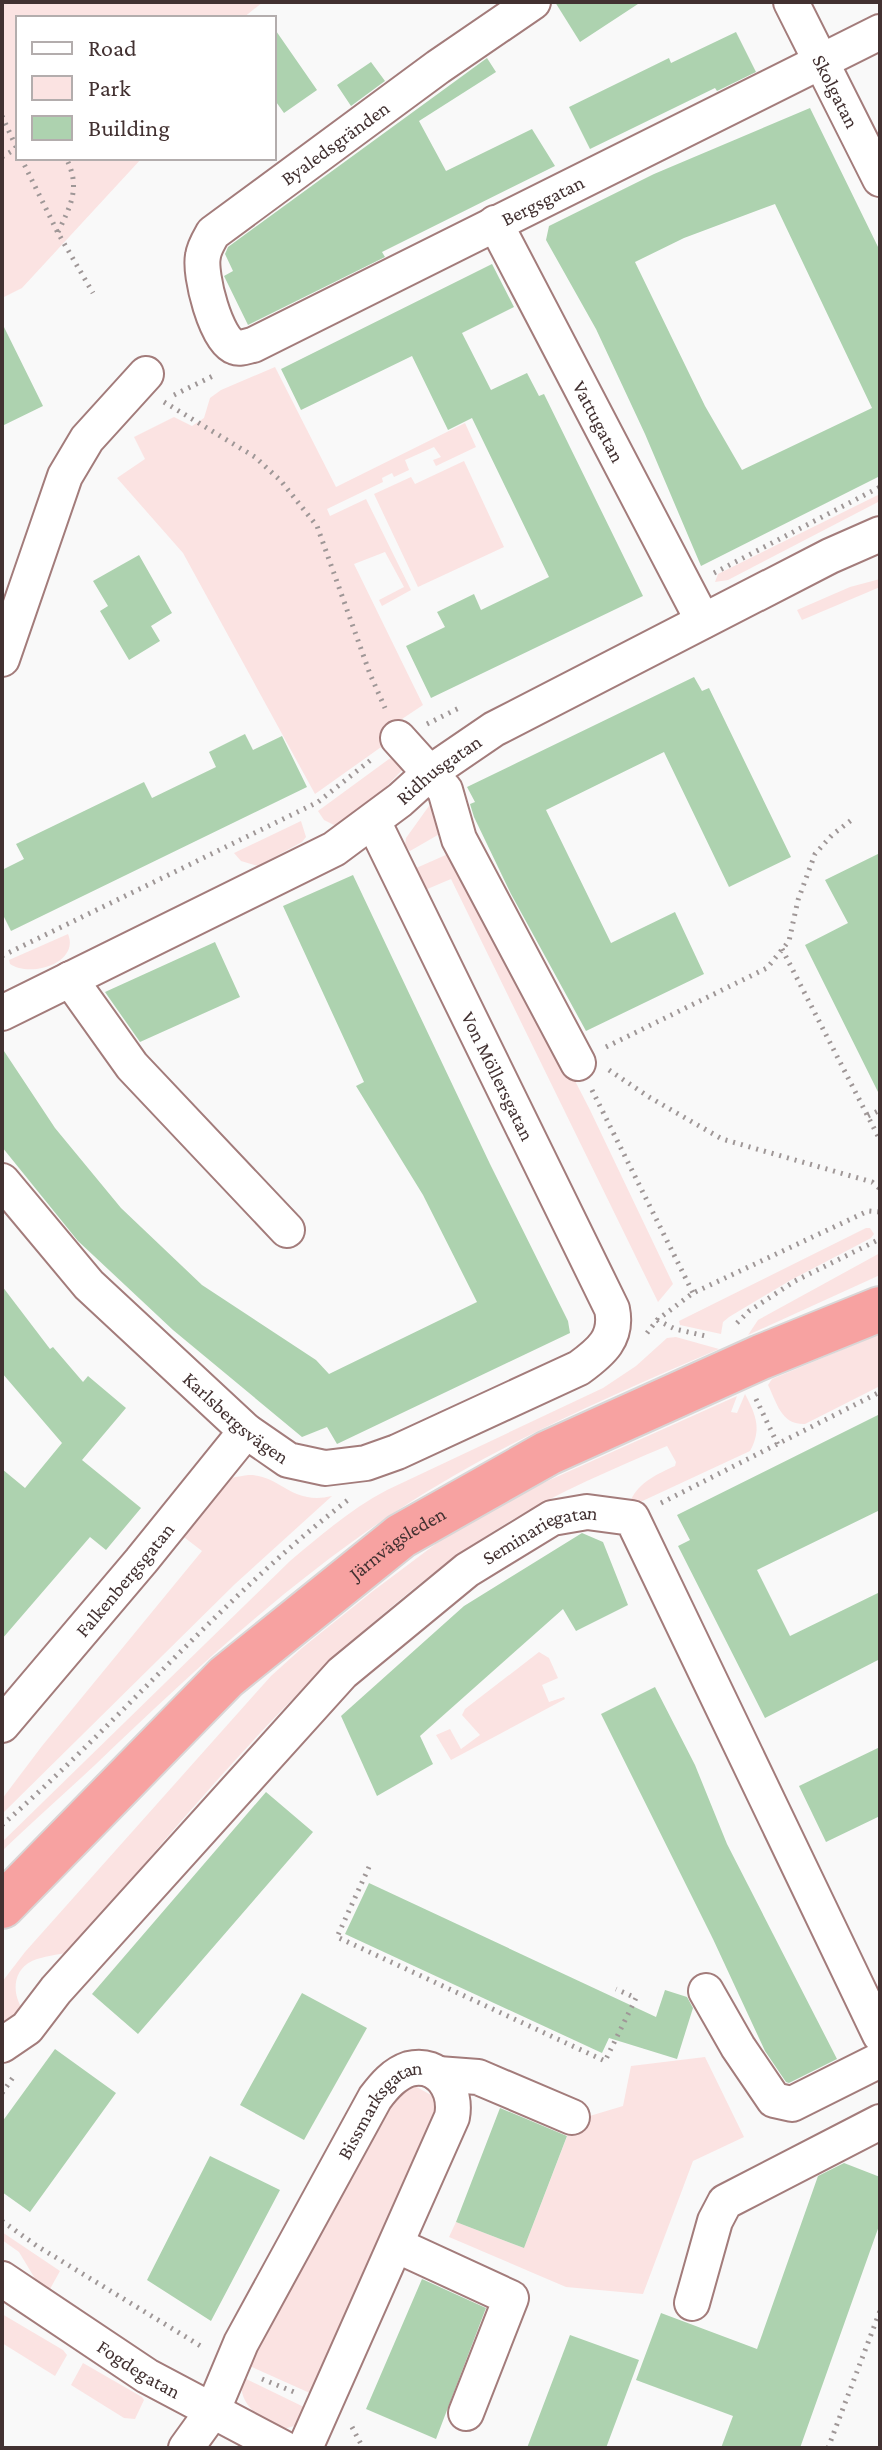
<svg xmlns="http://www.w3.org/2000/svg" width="882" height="2450" font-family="'Crimson Pro',serif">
<rect width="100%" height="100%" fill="#f9f9f9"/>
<path fill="#fbe3e2" d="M2 2H263L243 18H18V158H142L22 288 2 298Z
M275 367 336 487 465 423 476 447 436 466 433 460 441 457 434 447 405 460 409 470 394 477 392 473 382 478 383 482 327 509 330 516 366 499 411 590 382 606 379 600 404 587 385 552 354 564 423 705 387 729 384 745 315 794 183 553 117 478 145 459 134 437 174 417 192 426 204 418 210 398 221 390Z
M464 461 504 547 418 587 374 494 411 477 415 484Z
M880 494V501L728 580 715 582 718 574Z
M880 579V587L802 620 797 610 850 587Z
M397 756 406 766C386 787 362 814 336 826L324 820 318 811 389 759Z
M434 799 443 832 410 851 405 845 406 838Z
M301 821 306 837 302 842 258 866 241 861 234 853Z
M448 854 459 855 590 1110 673 1284 658 1302 451 879 425 890 414 869Z
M68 934C80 963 30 978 10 964L9 960Z
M866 1228H870L874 1234 871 1238 791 1280 729 1317 723 1322 721 1334 680 1325 679 1321Z
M880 1253V1275L748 1335 758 1320Z
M880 1334V1386L805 1424C781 1425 777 1403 768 1385L772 1379Z
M676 1337 719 1349C608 1397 496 1445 395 1512 285 1585 190 1674 95 1765 64 1794 32 1822 2 1851V1842L290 1561C321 1535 351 1509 387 1490L603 1388 636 1366 667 1338Z
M745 1394C756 1415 762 1429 750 1451L636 1504 631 1500C638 1483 659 1473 675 1466L676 1462 667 1446C608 1471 549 1496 494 1531 330 1635 194 1806 70 1952 58 1955 43 1956 32 1961 12 1971 12 1994 23 2010L2 2037V1982L25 1952 271 1676 302 1648 373 1591 445 1537 534 1487 737 1396 731 1412 737 1413Z
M248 1475C280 1474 291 1506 332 1496L235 1584 2 1814V1799L42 1746 202 1551 176 1531 230 1478Z
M539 1652 549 1658 558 1678 542 1685 549 1702 564 1697 565 1699 451 1760 436 1735 450 1729 461 1749 480 1735 462 1715 465 1709Z
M705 2057 744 2137 693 2161 643 2294 566 2287 449 2237 456 2222 524 2248 573 2121 623 2106 631 2066Z
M413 2085 431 2095 439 2113 312 2394 243 2363 387 2099Z
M2 2232 60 2271 50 2289 37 2282 19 2252 2 2240Z
M2 2314 63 2350 67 2355 55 2376 2 2343Z
M83 2363 142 2397 144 2400 135 2419 124 2418 71 2385Z
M242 2377 308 2409 301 2424 280 2430C259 2417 237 2405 242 2377Z"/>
<path fill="#add2af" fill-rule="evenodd" d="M555 2H641L580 42Z
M274 28 317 90 284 113 274 99Z
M736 32 756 72 717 91 715 88 590 149 569 107 669 58 671 63Z
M487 58 496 72 419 121 446 171 532 129 555 166 382 252 385 257 248 325 224 276 233 271 225 254 228 247Z
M371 62 385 81 351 106 337 85Z
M810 108 880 251V476L701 566 645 434 596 329 546 240 549 226 654 174ZM775 204 872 408 742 470 705 406 635 262 684 238Z
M492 264 514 307 462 333 491 390 527 373 539 396 544 394 643 596 431 698 406 646 445 627 437 612 474 594 481 610 549 577 472 418 448 430 412 356 301 410 281 369Z
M2 323 43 406 2 426Z
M139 555 172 613 151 626 160 641 129 660 100 611 108 606 93 581Z
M694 677 702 691 709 688 791 857 729 887 664 752 546 810 611 943 675 912 704 974 586 1031 511 894 474 817 470 804 475 802 467 787Z
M245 734 253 750 282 736 307 787 11 931 2 913V870L24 859 16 844 144 782 152 798 216 767 209 752Z
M880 853V1096L805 945 848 923 825 880Z
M353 875 490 1164 568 1321 570 1333 337 1444 327 1427 302 1437 173 1330 78 1241 2 1147V1048L55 1128 121 1208 202 1285 316 1360 329 1374 477 1302 423 1195 356 1086 364 1082 283 906Z
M215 942 240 997 140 1042 105 992Z
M2 1286 50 1349 53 1347 83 1382 88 1376 126 1408 82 1460 141 1508 106 1550 90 1537 2 1639V1469L25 1488 62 1443 2 1373Z
M880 1414V1510L757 1570 790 1636 880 1592V1659L765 1718 678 1546 690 1540 677 1515Z
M582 1533 603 1542 628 1605 576 1631 563 1609 420 1736 433 1764 377 1796 341 1716 464 1606Z
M655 1687 695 1765 727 1844 837 2059 789 2083 786 2082 765 2051 713 1939 601 1714Z
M880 1747V1816L826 1842 799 1786Z
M266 1792 313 1832 138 2034 92 1994Z
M369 1883 656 2017 665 1990 687 1997 693 2008 677 2059 609 2038 602 2053 345 1934Z
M302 1993 367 2028 304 2140 240 2105Z
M55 2049 116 2093 30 2212 2 2192V2122Z
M500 2108 567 2136 524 2248 456 2222Z
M210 2156 280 2190 211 2321 147 2280Z
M844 2163 880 2177V2223L800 2448H721L733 2416 636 2380 661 2313 757 2349 818 2176Z
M422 2279 486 2308 436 2439 366 2409Z
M570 2335 639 2360 606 2448H527Z"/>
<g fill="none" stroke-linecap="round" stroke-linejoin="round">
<defs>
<g id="minor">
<path id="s1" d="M533 2 438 67 213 233C209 240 204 248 203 256 199 274 216 341 235 347 240 349 247 346 253 345L880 32"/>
<path id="s2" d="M791 2 880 179"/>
<path id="s3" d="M495 223 703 621"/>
<path d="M2 659 65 476 87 439 146 374"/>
<path d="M398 738 445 790 459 839 578 1063"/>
<path d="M70 979 132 1066 287 1230"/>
<path id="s4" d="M2 1013 334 849 400 800 431 772 494 729 830 556 880 534"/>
<path id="s5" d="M2 1181 89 1285 246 1431 288 1460 325 1468 366 1463 397 1452 579 1368C601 1352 618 1338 612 1309L373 821"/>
<path id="s6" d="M2 1725 141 1561 246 1431"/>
<path d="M706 1991 738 2047 774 2100 792 2104 880 2060"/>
<path id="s7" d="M2 2045 27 2028 56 1990 342 1673 467 1570 552 1518 587 1512 632 1518 880 2035"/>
<path d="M438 2074 478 2077 572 2117"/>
<path d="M396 2245 511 2298 466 2413"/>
<path id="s8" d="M2 2279 147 2376 283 2448"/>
<path d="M692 2303 715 2221 725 2202 880 2122"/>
<path id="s9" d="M186 2448 212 2412 241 2343 375 2098C384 2086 394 2074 409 2069 440 2061 457 2091 452 2117L305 2448"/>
</g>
<g id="highway">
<path id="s10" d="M2 1906 226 1677 401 1536 548 1453 761 1357 880 1309"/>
</g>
</defs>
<use href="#minor" stroke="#a37c7b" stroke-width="38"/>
<use href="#highway" stroke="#d9d6d6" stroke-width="48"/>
<path stroke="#9f9797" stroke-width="5" stroke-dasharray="2 6" stroke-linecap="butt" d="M2 116 18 151
M2 157 17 148
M21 158 58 233 93 293
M58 232C71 205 81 187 66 158
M174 395 215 375
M164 402 255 457 281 481 317 526 370 674 385 708
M714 573 880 487
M427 724 461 707
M782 949 880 1140
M2 956 318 802 372 759
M606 1047 767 968 789 941 798 900 815 854 832 835 854 818
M609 1070 649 1097 722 1139 872 1182 880 1189
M592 1090 693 1293
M868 1116 880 1110
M657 1320 675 1329 710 1337
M737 1323 749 1311 795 1281 880 1239
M647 1333 657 1320 693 1293 868 1211 880 1212
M756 1399 778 1445
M661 1503 880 1392
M2 1825C121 1721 222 1597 348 1500
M369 1867 337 1937 605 2061 636 1998 616 1989
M2 2093 14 2076
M2 2221 37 2246 204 2348
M262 2379 294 2392
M352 2427 363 2448
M828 2448 880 2311"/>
<use href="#minor" stroke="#fff" stroke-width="34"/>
<use href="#highway" stroke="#f7a2a1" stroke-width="44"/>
</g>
<g text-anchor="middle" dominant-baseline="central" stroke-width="6" stroke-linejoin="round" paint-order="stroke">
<g font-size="20" fill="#423131" stroke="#fff">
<text stroke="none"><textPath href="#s2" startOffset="100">Skolgatan</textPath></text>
<text transform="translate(335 143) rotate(-36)">Byaledsgränden</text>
<text stroke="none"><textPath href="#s1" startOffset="862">Bergsgatan</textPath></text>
<text stroke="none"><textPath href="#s3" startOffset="224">Vattugatan</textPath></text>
<text stroke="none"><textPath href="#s4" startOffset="502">Ridhusgatan</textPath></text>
<text transform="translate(498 1076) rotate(64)">Von Möllersgatan</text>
<text stroke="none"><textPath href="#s5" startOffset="334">Karlsbergsvägen</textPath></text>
<text stroke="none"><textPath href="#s7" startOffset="750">Seminariegatan</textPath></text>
<text stroke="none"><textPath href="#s10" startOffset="538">Järnvägsleden</textPath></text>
<text stroke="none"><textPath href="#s6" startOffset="190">Falkenbergsgatan</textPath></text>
<text stroke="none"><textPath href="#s9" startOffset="394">Bissmarksgatan</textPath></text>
<text stroke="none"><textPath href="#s8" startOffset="164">Fogdegatan</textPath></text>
</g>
</g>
<rect width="882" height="2450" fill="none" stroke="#423131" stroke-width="8"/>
<rect x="16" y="16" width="260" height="144" fill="#ffffff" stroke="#b3adad" stroke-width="2"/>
<rect x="32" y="42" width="40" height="12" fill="#ffffff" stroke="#b3adad" stroke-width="2"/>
<text x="88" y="56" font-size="24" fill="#423131">Road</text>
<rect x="32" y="76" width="40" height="24" fill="#fbe3e2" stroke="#b3adad" stroke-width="2"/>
<text x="88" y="96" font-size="24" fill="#423131">Park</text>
<rect x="32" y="116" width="40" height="24" fill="#add2af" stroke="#b3adad" stroke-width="2"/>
<text x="88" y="136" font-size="24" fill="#423131">Building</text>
</svg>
